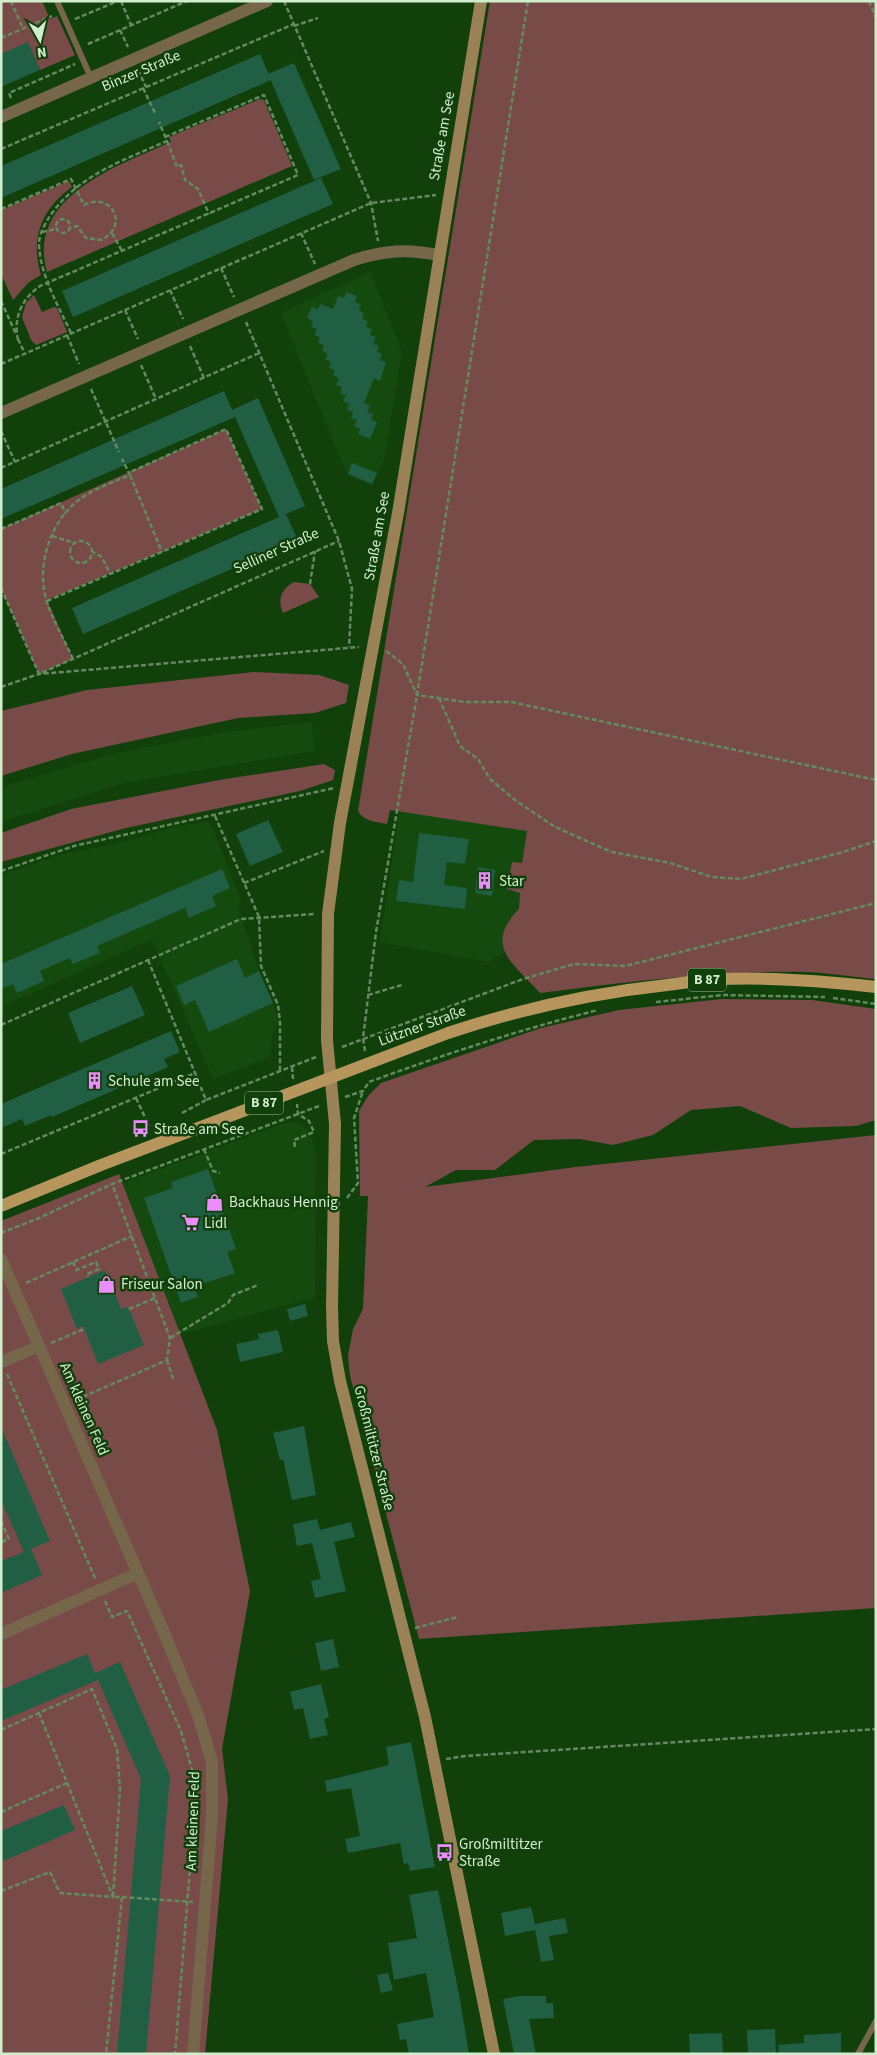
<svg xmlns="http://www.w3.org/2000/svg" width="877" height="2055" font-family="'Source Sans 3',sans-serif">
<rect width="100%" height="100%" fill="#11400b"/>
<path fill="#154a0e" d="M370 272 402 352 384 460 372 485 347 475 281 313Z
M312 722 314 751 124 783 1 822V787L18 782 116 753 227 732Z
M399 811 527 831 515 945 489 962 380 942Z
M207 822 213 828 241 901 238 906 259 971 273 1003 278 1021 272 1036 270 1057 213 1079 152 939 1 1007V875L59 855 123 842 178 826Z
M285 1123H296L310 1131 316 1154 315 1297 179 1335 123 1183Z"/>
<path fill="#784b49" d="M1 1H42L50 19 57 16 75 55 40 70 28 43 1 54Z
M490 1H876V979C853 977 830 973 808 972 718 970 629 982 540 993 513 963 483 946 519 909L520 893 507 889 512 862 522 863 527 831 390 810 387 824C376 822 363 821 358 811Z
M260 99 264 100 292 166 47 272C26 197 117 166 171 142L169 137Z
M69 181 72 187C41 209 30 239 41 275L29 282 13 300 1 274V210Z
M34 295 42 312 54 307 57 308 67 332 36 345 31 340 22 317 26 303Z
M226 429 262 509 47 600 73 659 39 674 1 588V529Z
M294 582 310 584 319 597 283 613C277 600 281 589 294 582Z
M254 672 319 675 349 685 346 703 315 713 238 718 72 754 1 776V711L87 690Z
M324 764 335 770 333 780 300 791 126 828 1 862V833L71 809 219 780Z
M722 999 812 1000 876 1009V1120L856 1126 791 1128 740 1106 691 1110 653 1135 613 1145 580 1139 534 1140 495 1170H456L425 1187 576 1167 876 1135V1608L419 1639 350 1376 348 1356 353 1329 363 1309 368 1196H360L359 1111 368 1096 381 1083 541 1028 619 1010Z
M119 1174 217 1430 250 1591 222 1749 228 1799 205 2054H1V1221Z"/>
<path fill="#205f44" d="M28 42 40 70 1 87V54Z
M260 54 271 80 1 198V166Z
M294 63 341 169 314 180 268 74Z
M321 178 333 204 73 317 62 291Z
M346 292 357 296 355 302 361 304 359 310 364 313 362 319 368 321 366 327 372 329 370 335 376 337 373 344 379 346 377 352 382 354 380 360 386 362 380 381 374 378 364 403 370 406 367 412 373 414 371 420 377 422 370 439 358 434 360 429 354 426 357 420 351 418 353 412 347 410 349 404 343 401 346 396 340 393 342 387 336 385 339 378 333 376 335 370 329 368 331 362 325 360 328 354 322 351 324 345 318 343 320 337 314 335 317 329 311 327 313 321 307 318 312 307 318 309 320 304 333 309 338 296 344 298Z
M224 391 235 417 1 519V489Z
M258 398 305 506 286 514 298 540 83 634 72 608 279 517 232 410Z
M352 463 377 473 372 484 348 474Z
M268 820 283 852 250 866 236 834Z
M419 833 469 839 465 864 447 862 444 885 467 888 465 909 396 901 399 880 413 882Z
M478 867 495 870 492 896 475 893Z
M222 869 230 888 212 896 216 906 189 918 185 908 97 946 100 953 73 964 70 958 40 971 44 981 17 993 13 984 1 989V964Z
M237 959 245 978 259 971 273 1003 209 1032 195 1000 184 1005 176 986Z
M132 986 145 1015 80 1043 68 1013Z
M171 1031 180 1052 164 1059 168 1067 52 1117 51 1115 25 1126 22 1119 1 1128V1104Z
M208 1169 236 1249 227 1252 235 1273 194 1287 198 1297 181 1303 144 1198 173 1188 171 1182Z
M105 1270 121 1309 128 1307 144 1345 98 1364 83 1326 77 1329 61 1289Z
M305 1304 308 1316 290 1321 287 1309Z
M278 1330 283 1352 240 1362 236 1344 259 1339 258 1334Z
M304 1426 316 1495 292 1500 283 1459 280 1460 273 1433Z
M1 1427 50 1541 31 1549 42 1575 1 1593V1561L24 1552 1 1500Z
M317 1519 320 1530 351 1522 355 1537 334 1542 346 1591 315 1598 311 1581 321 1579 312 1543 297 1546 293 1524Z
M333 1639 339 1667 321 1671 315 1643Z
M87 1654 98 1680 1 1721V1690Z
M120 1662 170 1776 146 2054H117L141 1779 95 1673Z
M321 1684 329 1717 324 1719 328 1735 310 1739 303 1708 294 1710 290 1692Z
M411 1742 435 1867 410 1871 408 1863 404 1864 400 1843 348 1853 345 1839 360 1836 351 1788 327 1792 325 1781 389 1765 386 1747Z
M64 1805 75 1830 1 1862V1831Z
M438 1890 459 1994 469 2054H409L406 2039 400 2040 397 2024 434 2017 426 1973 394 1980 388 1943 417 1938 409 1895Z
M531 1907 535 1924 565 1918 568 1933 549 1936 554 1960 541 1962 535 1930 505 1936 501 1913Z
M388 1973 393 1990 381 1993 377 1975Z
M519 1996H546V2003H553L554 2018 529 2019 536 2054H514L503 1999Z
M775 2029 776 2054H748L747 2030Z
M722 2033 723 2054H690L689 2034Z
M841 2033V2054H779L778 2045 804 2043V2035Z"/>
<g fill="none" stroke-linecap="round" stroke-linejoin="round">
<path stroke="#648a5f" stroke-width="2.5" stroke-dasharray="5 2.5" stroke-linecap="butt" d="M11 1 23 29
M121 1 131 25
M284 1 371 203 378 241
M869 1 876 18
M75 19 118 1
M294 26 318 18
M120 30 128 47
M1 38 52 16
M88 44 187 1
M138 70 146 87
M143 88 156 115
M11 98 9 93 75 64
M167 141 177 167 181 165 185 180 198 189 209 214
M1 149 294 24
M1 209 71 179 84 205C112 191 130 226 101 240L86 238 77 226 70 228
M56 226a7 7 0 1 1 14 0a7 7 0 1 1-14 0Z
M42 232 56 229
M112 233 122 251
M301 233 315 264
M221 268 234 297
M170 290 183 319
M1 301 16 334
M125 310 138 339
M246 322 339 541 352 589 349 647
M71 333C58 305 40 275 39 244 39 234 45 224 50 216 78 175 124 160 167 141L159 122
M67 335 79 364
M18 339 25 354
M18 340C13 317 22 299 40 286L298 175 264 95 165 137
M190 346 204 378
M1 364 371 203 436 195
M141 365 156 399
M91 389 119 452
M1 431 15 462
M1 468 259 353
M130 475 162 552
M1 529 61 503 66 514
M52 536 74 543
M70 552a11 11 0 1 1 22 0a11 11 0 1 1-22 0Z
M91 551 102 557 110 574
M310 584 315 551
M1 588 39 674 339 541
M47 601 262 509 226 429 128 473
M386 651 403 664 417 695 465 702H511L876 780
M73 659C64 639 52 619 46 599 37 567 49 525 75 503 90 490 111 483 130 475L122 459
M1 687 39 674 359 647
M439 698 460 746 478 759 490 779 515 800 555 827 612 852 670 863 712 877 741 879 843 852 876 841
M215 816 259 917 261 966 278 1005 280 1022V1071
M1 871 74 846 334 788
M244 883 324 851
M148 960 195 1073
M368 995 402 985
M833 998 876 1004
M656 1002 723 995 825 997
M1 1025 241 919 315 914
M342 1047 523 979 574 964 625 966 876 903
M365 1051 363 1038 376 932 417 695 528 1
M292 1067 293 1079
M345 1097 363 1091 369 1082C445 1054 519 1030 598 1010
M136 1098 149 1126
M182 1113 206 1100
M295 1147 294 1140 314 1132 309 1121 298 1114 297 1104
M204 1149 213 1171 220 1173
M1 1154 195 1073 206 1100 316 1057
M347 1198 358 1183 354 1118 363 1091
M1 1233 39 1218 112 1184 319 1106
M73 1262 76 1270 96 1262 99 1269 87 1274 88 1277
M26 1283 132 1236
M129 1309 155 1298
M170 1338 228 1303 233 1295 258 1285
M51 1343 84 1329
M167 1360 173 1379
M7 1374 95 1578
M76 1400 167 1360 170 1338 112 1184
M1 1521 9 1539 1 1542
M105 1601 112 1617 127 1611 181 1731 193 1773 196 1795 175 2054
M415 1628 458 1617
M1 1730 92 1689 117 1749 120 1789 113 1897H122L106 2054
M446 1759 465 1756 876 1729
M1 1812 67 1783
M1 1891 50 1872 60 1893 113 1897 39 1713
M122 1897 193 1902"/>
<path stroke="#76674b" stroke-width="6" d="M57 1 91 78
M858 2054 876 2021"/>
<path stroke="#76674b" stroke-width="12" d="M1 117 267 1
M1 413 354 260C386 250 406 249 439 255
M1 1259 159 1621 198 1715 212 1762V1816L193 2054
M1 1362 39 1346
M1 1634 138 1573"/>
<path stroke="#9a8256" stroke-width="12" d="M481 1 398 513 340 823 328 914 327 1040 335 1124 332 1307 333 1341 340 1381 425 1717 494 2054"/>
<path stroke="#b6965d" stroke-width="12" d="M1 1206 101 1165 448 1033C520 1009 593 993 667 985 685 983 703 979 720 979 772 977 824 981 876 987"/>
</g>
<defs>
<symbol id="building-bare" viewBox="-9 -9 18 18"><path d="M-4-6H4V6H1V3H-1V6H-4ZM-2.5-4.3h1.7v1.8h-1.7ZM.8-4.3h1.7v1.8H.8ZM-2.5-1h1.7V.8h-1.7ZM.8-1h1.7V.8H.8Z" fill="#eb8dfb" stroke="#11400b" stroke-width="2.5" paint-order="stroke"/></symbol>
<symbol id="bus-bare" viewBox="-9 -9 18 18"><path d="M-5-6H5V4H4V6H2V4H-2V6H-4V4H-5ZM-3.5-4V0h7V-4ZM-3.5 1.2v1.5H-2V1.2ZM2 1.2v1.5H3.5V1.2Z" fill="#eb8dfb" stroke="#11400b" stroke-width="2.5" paint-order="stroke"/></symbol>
<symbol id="shop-bare" viewBox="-9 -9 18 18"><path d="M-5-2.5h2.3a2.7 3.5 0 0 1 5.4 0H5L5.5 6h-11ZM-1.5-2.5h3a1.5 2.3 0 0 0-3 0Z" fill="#eb8dfb" stroke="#11400b" stroke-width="2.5" paint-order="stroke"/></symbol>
<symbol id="supermarket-bare" viewBox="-9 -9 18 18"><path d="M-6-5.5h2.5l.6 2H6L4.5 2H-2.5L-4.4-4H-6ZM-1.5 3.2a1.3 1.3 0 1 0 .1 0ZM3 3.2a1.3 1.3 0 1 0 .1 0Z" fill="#eb8dfb" stroke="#11400b" stroke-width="2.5" paint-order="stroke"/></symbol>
</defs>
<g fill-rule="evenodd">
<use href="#building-bare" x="472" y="868" width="25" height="25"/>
<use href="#building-bare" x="82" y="1068" width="25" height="25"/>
<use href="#bus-bare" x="128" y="1116" width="25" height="25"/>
<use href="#shop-bare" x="202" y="1190" width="25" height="25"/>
<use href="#supermarket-bare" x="178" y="1210" width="25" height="25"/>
<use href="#shop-bare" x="94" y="1272" width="25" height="25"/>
<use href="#bus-bare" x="432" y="1840" width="25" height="25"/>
</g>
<g text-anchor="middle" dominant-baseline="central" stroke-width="5" stroke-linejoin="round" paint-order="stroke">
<g fill="#11400b" stroke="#98b894" stroke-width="1">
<rect x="688" y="968.5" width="38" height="23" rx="4"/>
<rect x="245" y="1091.5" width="38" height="23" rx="4"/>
</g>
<g font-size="14" font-weight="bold" fill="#d2ecce">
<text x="707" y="980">B 87</text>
<text x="264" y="1103">B 87</text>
</g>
<g font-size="15" fill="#d2ecce" stroke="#11400b">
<text transform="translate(141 71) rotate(-23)">Binzer Straße</text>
<text transform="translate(442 136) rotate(-80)">Straße am See</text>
<text transform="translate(377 536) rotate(-80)">Straße am See</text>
<text transform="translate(276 551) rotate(-24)">Selliner Straße</text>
<text transform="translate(422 1026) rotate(-20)">Lützner Straße</text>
<text transform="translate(84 1409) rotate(66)">Am kleinen Feld</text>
<text transform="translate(374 1448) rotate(76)">Großmiltitzer Straße</text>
<text transform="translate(193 1821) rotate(-88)">Am kleinen Feld</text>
</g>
<g font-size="15" fill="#d2ecce" stroke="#11400b" text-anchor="start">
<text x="499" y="881">Star</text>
<text x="108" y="1081">Schule am See</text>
<text x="154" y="1129">Straße am See</text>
<text x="229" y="1202">Backhaus Hennig</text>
<text x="204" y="1223">Lidl</text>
<text x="121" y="1284">Friseur Salon</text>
<text x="459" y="1844">Großmiltitzer<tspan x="459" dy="17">Straße</tspan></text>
</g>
</g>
<rect width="877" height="2055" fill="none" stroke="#d2ecce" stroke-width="5"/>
<g transform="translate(40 40) rotate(172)" stroke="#11400b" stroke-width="4" paint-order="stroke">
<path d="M0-4L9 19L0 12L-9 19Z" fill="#d2ecce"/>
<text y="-8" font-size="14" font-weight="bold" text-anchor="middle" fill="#d2ecce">N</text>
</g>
</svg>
